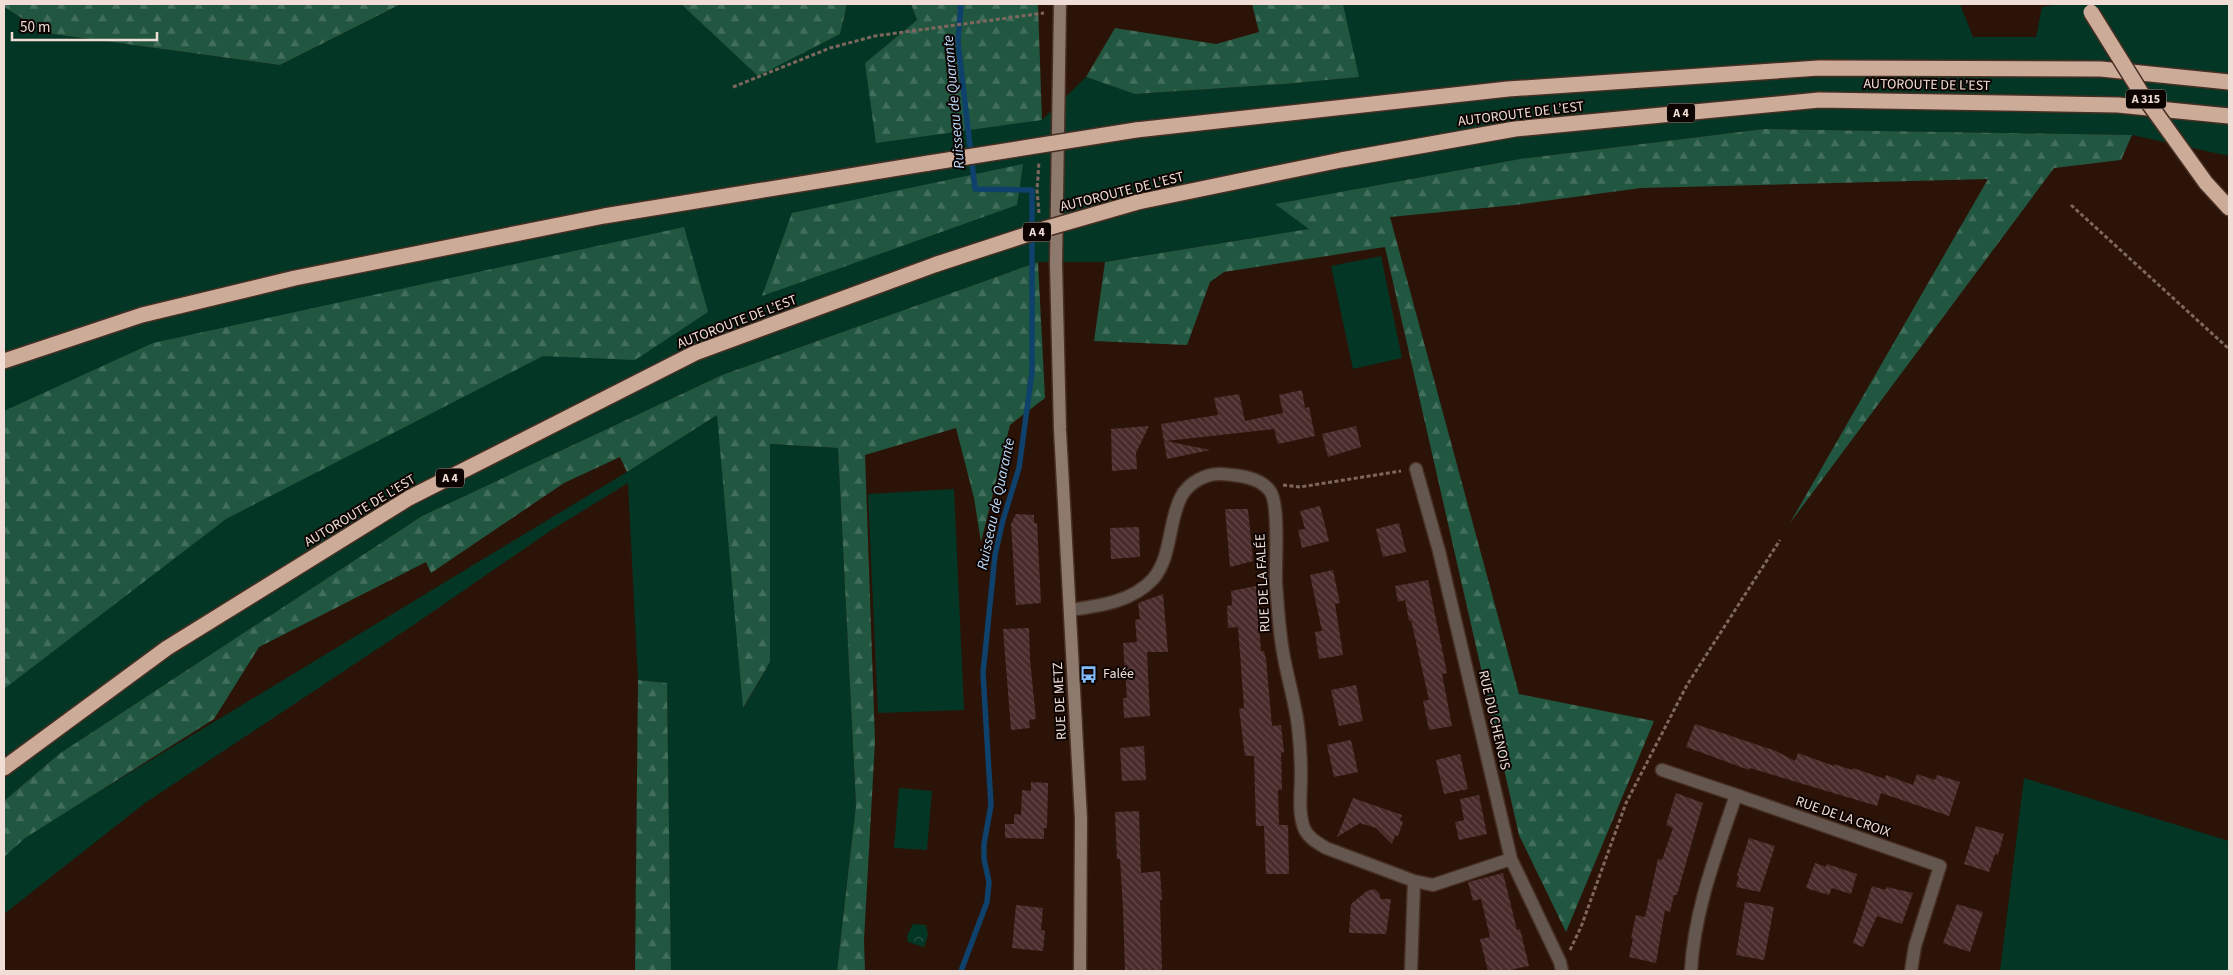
<svg xmlns="http://www.w3.org/2000/svg" width="2233" height="975" font-family="'Source Sans 3',sans-serif">
<defs>
<pattern id="forest-firs" width="22" height="20" patternUnits="userSpaceOnUse" patternTransform="scale(1.25)"><rect width="22" height="20" fill="#215641"/><path d="M5 1l3.5 6h-7zM16 11l3.5 6h-7z" fill="#426e5c"/></pattern>
<pattern id="park-crowns" width="20" height="18" patternUnits="userSpaceOnUse" patternTransform="scale(1.25)"><rect width="20" height="18" fill="#043625"/><path d="M2 6a3 3 0 1 1 6 0M12 15a3 3 0 1 1 6 0" fill="none" stroke="#295344"/></pattern>
<pattern id="building-back-hatch" width="6" height="6" patternUnits="userSpaceOnUse" patternTransform="scale(1.25)"><rect width="6" height="6" fill="#4a2b2b"/><path d="M-1 5l2 2M0 0l6 6M5-1l2 2" fill="none" stroke="#644949"/></pattern>
</defs>
<rect width="100%" height="100%" fill="#2c1307"/>
<path fill="#043625" d="M401 4H681L758 75 840 34 847 4H911L917 20 865 63 1042 120 1086 77 1136 94 1284 84 1358 77 1343 4H1960L1973 37H2036L2042 7 2059 4H2229V156L2132 135 1764 129 1520 159 1276 204 1310 229 1105 262H1038L722 375 422 516 59 754 4 801V7L46 33 280 65Z
M1381 256 1402 358 1353 369 1331 266Z
M718 414 744 707 770 662V444L838 448 856 805 837 971H671L667 683 638 680 628 483 553 529 415 624 145 803 4 914V849L627 472Z
M954 489 964 710 878 713 868 494Z
M2024 778 2229 841V971H2000Z
M899 788 932 791 927 850 894 848Z"/>
<path fill="url(#forest-firs)" d="M4 4H401L280 65 46 33 4 7Z
M681 4H847L840 34 758 76Z
M911 4H1038L1042 120 876 143 865 63 917 20Z
M1252 4H1343L1359 77 1284 84 1135 94 1086 77 1115 28 1216 44 1259 32Z
M1764 129 2132 135 2121 160 2054 168 1790 523 1988 179 1641 188 1515 205 1390 217 1519 694 1654 721 1566 932 1519 835 1385 247 1224 272 1210 282 1187 345 1094 341 1105 262 1309 229 1275 204 1520 159Z
M1023 164 1017 205 762 296 792 213Z
M684 227 708 312 635 360 543 356 226 519 4 689V411L153 343Z
M1038 262 1045 398 1010 425 981 542 974 498 956 428 865 455 875 741 864 940 865 971H837L856 805 838 448 770 444V662L743 708 717 415 627 472 620 457 564 483 431 573 426 562 259 647 214 719 25 838 4 857V801L59 754 422 516 722 375Z
M638 680 667 683 671 971H635Z"/>
<path fill="url(#park-crowns)" d="M913 924 926 925 928 935 924 947 908 942 907 936Z"/>
<g fill="none" stroke-linecap="round" stroke-linejoin="round">
<path stroke="#0e416b" stroke-width="5.5" d="M961 4 958 42 975 189 1032 190V372L1019 468 1003 520 995 555 983 673 991 805 984 844V859L989 882 987 902 961 971"/>
</g>
<path fill="url(#building-back-hatch)" d="M1302 390 1305 408 1309 407 1315 436 1278 444 1274 429 1166 441 1210 450 1167 459 1161 424 1218 415 1214 398 1239 394 1245 421 1283 413 1279 395Z
M1149 426 1136 453 1137 469 1112 471 1111 429Z
M1356 426 1361 447 1328 457 1322 434Z
M1320 506 1329 541 1302 548 1298 530 1305 529 1300 511Z
M1225 509H1248L1253 561 1230 567Z
M1016 514 1034 515V523H1037L1041 603 1016 605 1011 524Z
M1399 523 1406 552 1383 557 1376 529Z
M1139 527 1140 557 1111 559 1110 528Z
M1333 570 1340 603 1335 604 1343 655 1319 659 1315 632 1322 631 1310 575Z
M1428 580 1447 673 1442 674 1452 726 1429 730 1423 701 1429 700 1411 620 1409 621 1405 600 1398 602 1395 586Z
M1256 586 1261 651H1264L1266 659 1272 726 1281 725 1284 752 1281 753 1282 790H1278L1279 825H1288L1289 874H1266L1264 826H1256L1254 756H1245L1239 709 1244 708 1238 627 1228 628 1227 606 1232 605 1231 591Z
M1163 594 1168 652H1147L1150 716 1124 718 1123 698H1127L1123 643 1137 642 1135 620 1140 619 1138 603Z
M1029 628 1030 660 1036 719 1029 720 1030 728 1011 730 1003 629Z
M1356 685 1363 721 1339 726 1331 690Z
M1695 724 1776 751 1795 761 1798 753 1834 766V764L1852 770 1853 768 1885 779 1886 775 1913 785 1917 774 1935 780 1937 775 1960 782 1949 816 1881 793 1877 806 1750 768 1749 770 1686 747Z
M1351 740 1358 772 1334 777 1327 745Z
M1144 746 1146 780 1122 781 1120 748Z
M1460 754 1468 789 1444 794 1436 760Z
M1031 782 1048 783 1047 828H1044V839L1005 838V824H1014V814L1021 815 1022 790 1031 791Z
M1676 793 1703 803 1677 895H1674L1670 912 1665 910 1656 963 1629 957 1633 939 1631 938 1636 915 1645 917 1658 859 1662 860 1673 828 1666 825Z
M1479 795 1487 834 1459 840 1455 822 1464 820 1460 799Z
M1353 798 1402 815 1400 820 1403 822 1398 836 1395 835 1392 844 1376 828 1360 823 1337 837Z
M1139 811 1141 873 1160 871 1162 900H1160L1162 971H1125L1123 908 1120 859H1117L1115 812Z
M1976 826 2004 834 1998 855 1995 854 1989 872 1964 864Z
M1749 838 1775 846 1760 892 1736 887 1739 876 1737 875Z
M1815 863 1826 867 1827 864 1857 874 1851 894 1832 888 1829 895 1806 888Z
M1503 873 1517 930 1520 929 1529 966 1514 969V971H1488L1480 939 1490 937 1481 899 1473 901 1468 882Z
M1872 886 1885 890 1887 887 1913 893 1902 924 1877 916 1863 947 1853 943Z
M1374 889 1379 893 1381 899H1391L1386 934 1349 933 1351 904 1367 891Z
M1745 902 1774 907 1764 960 1736 955Z
M1957 904 1983 912 1970 952 1943 943Z
M1016 905 1043 908 1041 930 1045 931 1043 951 1012 948Z"/>
<g fill="none" stroke-linecap="round" stroke-linejoin="round">
<defs>
<path id="street" d="M1416 469 1439 551 1511 859 1560 962 1562 971
M1070 610C1099 606 1132 602 1153 579 1172 557 1168 522 1181 497 1188 483 1206 473 1221 474 1237 475 1260 477 1270 491 1280 504 1275 565 1276 584 1278 607 1279 630 1283 652 1287 677 1295 701 1298 726 1300 743 1301 759 1301 775 1301 792 1298 812 1304 828 1308 838 1318 843 1326 848L1414 881 1433 885 1511 859
M1662 770 1736 795C1717 852 1694 910 1691 971
M1736 795 1940 866 1915 946 1911 971
M1411 971 1414 881"/>
<path id="secondary" d="M1060 4 1056 263 1060 430 1081 819 1080 971"/>
<path id="highway" d="M1136 130 1508 89 1819 68 2101 69 2229 82
M2206 183 2229 208
M1138 202 1341 160 1515 129 1819 100 2118 105 2229 116
M4 361 142 315 295 278 604 216 929 163
M4 768 167 648 409 498 695 353 937 264"/>
</defs>
<use href="#street" stroke="#472f24" stroke-width="15"/>
<use href="#secondary" stroke="#472f24" stroke-width="15"/>
<use href="#highway" stroke="#472f24" stroke-width="18"/>
<path stroke="#7e685e" stroke-width="3" stroke-dasharray="4 2.5" stroke-linecap="butt" d="M733 87 830 48 875 36 1044 13
M2071 205 2229 349
M1039 213 1037 190 1039 162
M1283 485 1300 487 1401 471
M1570 950 1581 927 1626 803 1687 685 1780 540"/>
<use href="#street" stroke="#64574f" stroke-width="12"/>
<use href="#secondary" stroke="#8e796d" stroke-width="12"/>
<use href="#highway" stroke="#ccac98" stroke-width="15"/>
<defs>
<path id="highway-bridge" d="M2091 12 2140 91 2206 183
M929 163 1136 130
M937 264 1044 229 1138 202"/>
</defs>
<use href="#highway-bridge" stroke="#472f24" stroke-width="18" stroke-linecap="butt"/>
<use href="#highway-bridge" stroke="#ccac98" stroke-width="15"/>
</g>
<defs>
<symbol id="bus-bare" viewBox="-9 -9 18 18"><path d="M-5-6H5V4H4V6H2V4H-2V6H-4V4H-5ZM-3.5-4V0h7V-4ZM-3.5 1.2v1.5H-2V1.2ZM2 1.2v1.5H3.5V1.2Z" fill="#83bcfa" stroke="#0d0402" stroke-width="2.5" paint-order="stroke"/></symbol>
</defs>
<g fill-rule="evenodd">
<use href="#bus-bare" x="1076" y="662" width="25" height="25"/>
</g>
<g text-anchor="middle" dominant-baseline="central" stroke-width="4" stroke-linejoin="round" paint-order="stroke">
<g fill="#0d0402" stroke="#ac9d96" stroke-width="1">
<rect x="2126" y="89.5" width="40" height="19" rx="4"/>
<rect x="1667" y="103.5" width="28" height="19" rx="4"/>
<rect x="1023" y="222.5" width="28" height="19" rx="4"/>
<rect x="436" y="468.5" width="28" height="19" rx="4"/>
</g>
<g font-size="12" font-weight="bold" fill="#f0ded6">
<text x="2146" y="99">A 315</text>
<text x="1681" y="113">A 4</text>
<text x="1037" y="232">A 4</text>
<text x="450" y="478">A 4</text>
</g>
<g font-size="14" fill="#f0ded6" stroke="#0d0402">
<text transform="translate(1927 85) rotate(1)">AUTOROUTE DE L’EST</text>
<text transform="translate(1521 114) rotate(-7)">AUTOROUTE DE L’EST</text>
<text transform="translate(1122 192) rotate(-14)">AUTOROUTE DE L’EST</text>
<text transform="translate(737 322) rotate(-21)">AUTOROUTE DE L’EST</text>
<text transform="translate(360 511) rotate(-31)">AUTOROUTE DE L’EST</text>
<text transform="translate(1263 583) rotate(-93)">RUE DE LA FALÉE</text>
<text transform="translate(1060 701) rotate(-93)">RUE DE METZ</text>
<text transform="translate(1494 720) rotate(77)">RUE DU CHENOIS</text>
<text transform="translate(1843 817) rotate(19)">RUE DE LA CROIX</text>
</g>
<g font-size="14" fill="#f0ded6" stroke="#0d0402" text-anchor="start">
<text x="1103" y="674">Falée</text>
</g>
<g font-size="15" font-style="italic" fill="#b9d9fa" stroke="#0d0402">
<text transform="translate(954 102) rotate(-95)">Ruisseau de Quarante</text>
<text transform="translate(996 504) rotate(-78)">Ruisseau de Quarante</text>
</g>
</g>
<rect width="2233" height="975" fill="none" stroke="#f0ded6" stroke-width="10"/>
<path d="M12 32v8h145v-8" fill="none" stroke="#f0ded6" stroke-width="2.5"/>
<text x="20" y="32" font-size="15" fill="#f0ded6" stroke="#0d0402" stroke-width="4" paint-order="stroke">50 m</text>
</svg>
